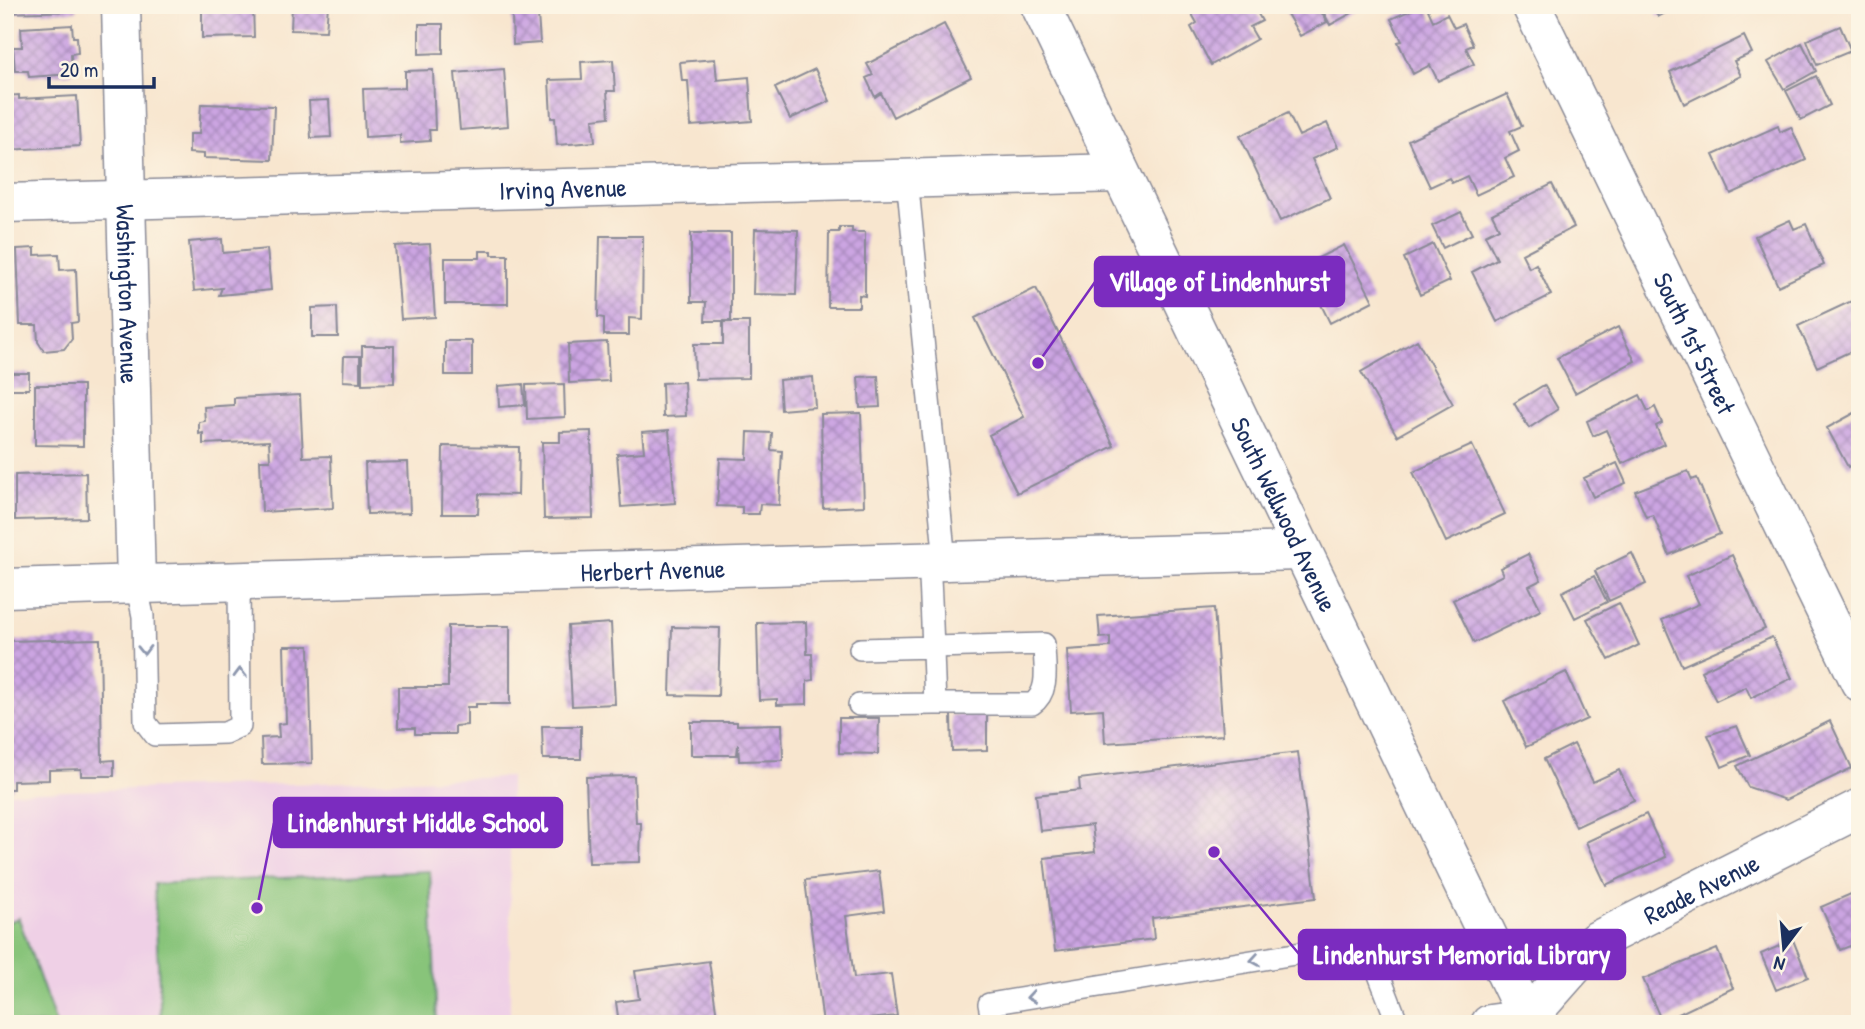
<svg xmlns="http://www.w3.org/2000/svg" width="1865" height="1029" font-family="'Patrick Hand',sans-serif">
<defs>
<pattern id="building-cross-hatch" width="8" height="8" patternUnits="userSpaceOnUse" patternTransform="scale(1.75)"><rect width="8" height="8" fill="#cca5e2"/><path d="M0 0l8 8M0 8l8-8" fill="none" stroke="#a587ba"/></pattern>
</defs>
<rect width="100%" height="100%" fill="#fcf5e5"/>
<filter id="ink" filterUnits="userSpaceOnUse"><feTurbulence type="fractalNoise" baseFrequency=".0143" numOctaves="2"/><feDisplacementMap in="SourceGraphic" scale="14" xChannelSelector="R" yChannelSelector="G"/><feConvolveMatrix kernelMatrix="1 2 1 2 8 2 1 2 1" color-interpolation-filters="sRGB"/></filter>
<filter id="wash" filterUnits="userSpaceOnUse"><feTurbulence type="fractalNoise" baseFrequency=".00686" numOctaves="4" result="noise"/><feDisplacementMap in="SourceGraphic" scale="28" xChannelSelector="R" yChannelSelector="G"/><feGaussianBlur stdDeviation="1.57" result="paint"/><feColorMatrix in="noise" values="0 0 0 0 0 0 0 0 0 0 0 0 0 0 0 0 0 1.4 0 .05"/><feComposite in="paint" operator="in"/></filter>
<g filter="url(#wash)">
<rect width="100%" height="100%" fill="#f8e6cf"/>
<path fill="#efd0e6" d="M510 777V1024H5V793Z"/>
<path fill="#88c47a" stroke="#527a6c" stroke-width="2" d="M430 871 437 1024H161L154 884Z
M19 918V919L56 1024H5V923Z"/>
<g id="blocks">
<path fill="url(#building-cross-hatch)" d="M5 5H77V11L5 13Z
M202 5H253L254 37 202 38Z
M292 5H328L326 31 291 30Z
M1195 5H1253L1262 21 1250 27 1257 39 1211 65 1191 27 1197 23 1189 9Z
M1286 5H1317L1327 22 1300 36 1283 7Z
M1320 5H1360L1361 8 1330 25Z
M1422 5H1426L1433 21 1447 14 1454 28 1463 24 1473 45 1466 48 1474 64 1438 81 1430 65 1413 74 1398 42 1402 41 1391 19Z
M1652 5H1680L1658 17Z
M538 14 540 43 513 45 512 15Z
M419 24H443V53L419 54Z
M944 24 971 77 893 117 881 93 875 97 866 78 873 75 867 64Z
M72 25 73 37H77L78 53 71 54 72 74 29 77 28 71H15L13 47H22L21 28Z
M1840 26 1851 51 1817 65 1807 40Z
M1744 36 1752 53 1734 61 1741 76 1684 104 1670 72Z
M1802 43 1816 71 1784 89 1768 62Z
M715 59 717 80 749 77 752 121 691 126 688 81H682L680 62Z
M613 60 615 91H607L609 117 593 119 595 142 557 145 555 118H551L549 80 582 79 581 62Z
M504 69 508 126 460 130 455 73Z
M815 69 830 101 790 119 775 88Z
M433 70 435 130H429L430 141 400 143V135L365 137 363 89 405 88V71Z
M1816 76 1830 105 1801 120 1786 91Z
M1507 94 1522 126 1510 131 1519 151 1505 158 1514 177 1476 195 1467 176 1452 183 1449 178 1430 187 1408 140Z
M19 95V99L77 96 80 146 6 150 5 96Z
M329 100 331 137 311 138 309 101Z
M201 104 274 106 272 160 204 158V154L189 153V134H199Z
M1288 113 1299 136 1327 123 1338 147 1312 159 1330 198 1280 221 1240 136Z
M1778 126 1780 132 1791 127 1806 160 1731 194 1713 155Z
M1552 184 1574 227 1522 254 1529 268 1536 264 1551 295 1497 322 1472 272 1497 259 1485 235 1499 228 1492 214Z
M1461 212 1472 234 1443 248 1432 226Z
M1790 220 1794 229 1806 224 1824 265 1778 286 1755 236Z
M839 227H852V232H865V296L859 295V307H828L829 232H839Z
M755 229 798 230 796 295 753 294Z
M691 233H731V321H705L706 302H691Z
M600 236H643L642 319 629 318V335H604V318L598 317Z
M222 239 223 253 267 249 271 290 219 295 222 288 194 291 189 242Z
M430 244 435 317 401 319 395 246Z
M1433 244 1450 281 1420 295 1404 258Z
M1344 245 1373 301 1330 323 1302 266Z
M35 248V255L59 254 60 270 76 269 78 322 71 323 72 339 64 349 44 351 38 342 37 325H20L17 249Z
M480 251H492V255H508V304H445V258H480Z
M1036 288 1114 446 1017 493 989 435 1024 417 975 318Z
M1860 297V347L1817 367 1798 326Z
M337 307 338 337H312V308Z
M723 322H749V378L695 379 694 344H723Z
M1618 327 1635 361 1575 393 1557 358Z
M1417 340 1453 404 1397 436 1361 372Z
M445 341H472V375H445Z
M607 342 609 381 569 383 568 344Z
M362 346H394V383L362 384Z
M344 356H360V382L343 381Z
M5 373H29V389H5Z
M878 376 880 407 860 408 858 377Z
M813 377 815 407 781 410 779 380Z
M684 382 686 416 663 417 662 383Z
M523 384 525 405 499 407 498 386Z
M564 384 565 417 527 419 526 385Z
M35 385H83V446L35 445Z
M1544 385 1558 409 1529 428 1514 403Z
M300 395 303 457 331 456 333 508 262 512 260 460H270L269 441 203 444V433L199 434V422L205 421 204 407 234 405V398Z
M1640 395 1648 411 1655 407 1662 423 1656 426 1664 444 1622 464 1606 430 1593 436 1587 421Z
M1860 410V465L1858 461 1848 467 1827 428Z
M861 413 864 506 823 508 821 414Z
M669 430 675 503 621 507 617 454 644 452 642 432Z
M591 431 593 518 544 519 542 442H560V432Z
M748 432 772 433 771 450 782 451 779 505 760 504 759 514H742V507L717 506 720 458 747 459Z
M1472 445 1505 514 1446 542 1413 472Z
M443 446 519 447 518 495 479 494 478 514H442Z
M408 462 410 513 367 514 365 463Z
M1617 463 1626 483 1593 497 1584 478Z
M1688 471 1692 480 1697 478 1720 534 1669 555 1653 515 1646 517 1635 491Z
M86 473 87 518 15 520V475Z
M1632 553 1646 584 1609 601 1595 571Z
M1528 554 1541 580 1529 586 1541 610 1474 643 1453 600 1503 575 1500 568Z
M1732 555 1765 629 1682 666 1662 620 1699 604 1686 576Z
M1594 576 1607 602 1575 618 1562 592Z
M1619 603 1639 645 1609 660 1587 619Z
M1214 608 1223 735 1105 743 1103 709 1071 711 1067 650 1110 647V637L1100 638 1098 616Z
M806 622 807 654H812L813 680 807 681V704L777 705V699L759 700 757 623Z
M611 623 615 704 572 706 568 626Z
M448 626H510V704H476V707H467V725L455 726V734H415V728H398V687H448Z
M672 627 720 628 718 696 670 695Z
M1772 637 1792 678 1751 698 1746 687 1716 701 1701 671Z
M100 639 102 761 114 760V776H81V769L49 770V780L13 781V789H5V641Z
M284 646H309L312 763 262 764 261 738 279 737 278 724 286 723Z
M1566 672 1587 719 1526 747 1504 701Z
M951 715H987V750L952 751Z
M839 718H879L878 754 839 753Z
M1830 721 1852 768 1786 800 1748 787 1737 766Z
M691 722H737V725L782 724 783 760 739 761 738 744 737 755H691Z
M542 726H581V759H543Z
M1737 726 1750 755 1722 767 1708 735Z
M1574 744 1593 782 1619 770 1634 800 1576 827 1544 759Z
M1298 752 1316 898 1152 918 1154 939 1055 951 1044 858 1095 852 1092 825 1040 831 1036 795 1080 790 1079 779Z
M634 776 636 823H641L640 862 589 863 586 777Z
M1646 814 1666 857 1606 885 1586 842Z
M879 871 884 911 846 916 854 978 891 974 897 1016 823 1024 805 880Z
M1860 890V942L1840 950 1821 907Z
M1793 940 1808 977 1776 990 1761 954Z
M1717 949 1733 988 1662 1022 1643 979Z
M709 961 718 1024H619L616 1002 639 999 635 971Z"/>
</g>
</g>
<g filter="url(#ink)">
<use href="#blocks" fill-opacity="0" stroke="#8a8a96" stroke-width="2"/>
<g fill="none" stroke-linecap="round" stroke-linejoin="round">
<defs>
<path id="service" d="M907 178 945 561
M136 583 143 616 145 722 155 735 225 733 240 726 239 580
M860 649 1044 644C1044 665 1051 691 1032 704H935C933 657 932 609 929 561
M859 705 935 704
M993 1024 989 1004 1350 945 1376 967 1398 1024"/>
<g id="minor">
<path id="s1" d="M121 5 136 583"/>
<path id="s2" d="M1531 5 1860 682"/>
<path id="s3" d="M5 203 1120 173"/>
<path id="s4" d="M5 588 1301 551"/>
<path id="s5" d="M1490 1024 1527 1019 1596 941 1860 808"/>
</g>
<g id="secondary">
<path id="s6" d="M1040 5 1530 1024"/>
</g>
</defs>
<use href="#service" stroke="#8a8a96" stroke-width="24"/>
<use href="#minor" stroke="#8a8a96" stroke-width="41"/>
<use href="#secondary" stroke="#8a8a96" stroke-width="41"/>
<use href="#service" stroke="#fff" stroke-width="21"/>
<use href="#minor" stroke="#fff" stroke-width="38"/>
<use href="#secondary" stroke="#fff" stroke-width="38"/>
</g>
<defs><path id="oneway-chevron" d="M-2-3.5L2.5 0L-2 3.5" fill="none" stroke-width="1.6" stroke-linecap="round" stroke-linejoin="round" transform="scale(1.75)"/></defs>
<g stroke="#8d97ae">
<use href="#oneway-chevron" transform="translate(144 650) rotate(89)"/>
<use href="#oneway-chevron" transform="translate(240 673) rotate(-91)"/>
<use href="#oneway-chevron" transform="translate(1255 960) rotate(171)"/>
<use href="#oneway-chevron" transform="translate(1031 997) rotate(171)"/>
</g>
</g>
<g text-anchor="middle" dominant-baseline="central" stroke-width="5" stroke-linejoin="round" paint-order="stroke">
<g font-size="26" fill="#1b2f5e" stroke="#fcf5e5">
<text stroke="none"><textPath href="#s3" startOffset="558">Irving Avenue</textPath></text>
<text stroke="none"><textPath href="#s1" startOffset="289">Washington Avenue</textPath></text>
<text stroke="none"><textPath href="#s2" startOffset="376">South 1st Street</textPath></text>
<text stroke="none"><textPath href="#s6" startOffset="565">South Wellwood Avenue</textPath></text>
<text stroke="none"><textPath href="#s4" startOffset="648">Herbert Avenue</textPath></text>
<text stroke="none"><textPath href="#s5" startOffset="259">Reade Avenue</textPath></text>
</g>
</g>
<path fill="none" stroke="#7b2cbf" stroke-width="2.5" d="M1038 363L1095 282M257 908L274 823M1214 852L1299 954"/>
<g fill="#7b2cbf" stroke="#fcf5e5" stroke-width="2.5">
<circle cx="1038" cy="363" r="7"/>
<circle cx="257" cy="908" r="7"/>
<circle cx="1214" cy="852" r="7"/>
</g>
<g fill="#7b2cbf" stroke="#7b2cbf" stroke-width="2.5">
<rect x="1095" y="257" width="249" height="49" rx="7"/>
<rect x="274" y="798" width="288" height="49" rx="7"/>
<rect x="1299" y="930" width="326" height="49" rx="7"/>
</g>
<g font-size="28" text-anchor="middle" font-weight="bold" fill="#fff">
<text x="1219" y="291">Village of Lindenhurst</text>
<text x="418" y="832">Lindenhurst Middle School</text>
<text x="1462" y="964">Lindenhurst Memorial Library</text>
</g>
<rect width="1865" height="1029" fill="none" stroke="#fcf5e5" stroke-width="28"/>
<g transform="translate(1784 948) rotate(196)" stroke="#fcf5e5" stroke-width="5" paint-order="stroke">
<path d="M0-5L12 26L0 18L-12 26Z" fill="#1b2f5e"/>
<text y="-10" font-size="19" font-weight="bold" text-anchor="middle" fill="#1b2f5e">N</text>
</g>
<path d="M49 77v10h105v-10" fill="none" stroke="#1b2f5e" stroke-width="3.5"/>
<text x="60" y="77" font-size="21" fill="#1b2f5e" stroke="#fcf5e5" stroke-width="5" paint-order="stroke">20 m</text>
</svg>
